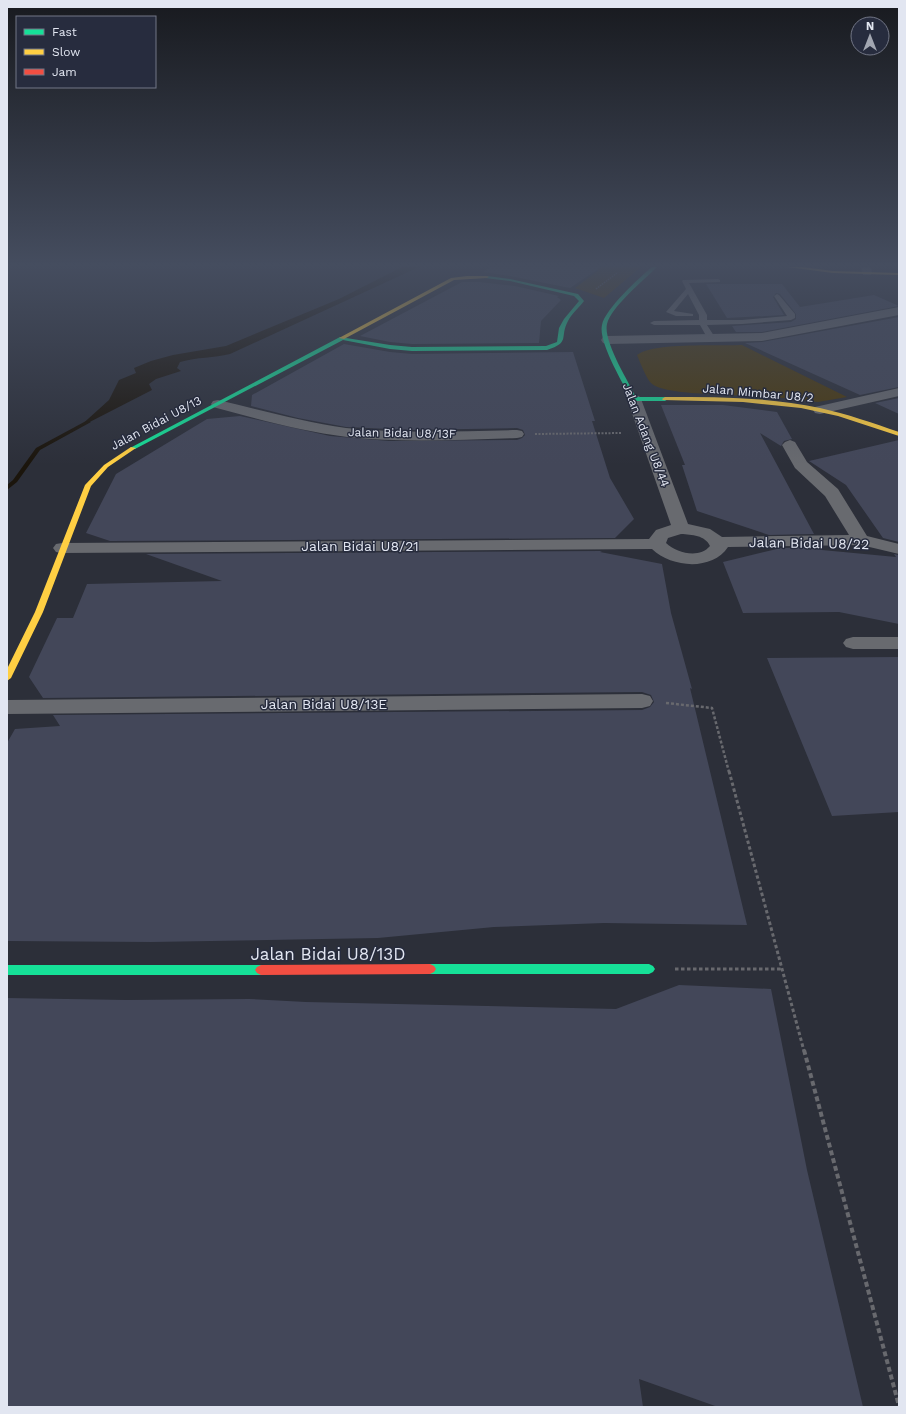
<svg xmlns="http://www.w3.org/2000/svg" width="906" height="1414" font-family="'Work Sans',sans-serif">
<rect width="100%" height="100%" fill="#2c2f39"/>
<path fill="#4b390c" d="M583 267H641L604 298 575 288 599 270Z
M742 345 847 397 818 402 784 398 691 393C682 392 658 390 651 383 646 378 640 362 637 355 653 342 719 346 742 345Z"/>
<path fill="#1b150c" d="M402 267H419L230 354C214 358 197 357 180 362L177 368 181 371 156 379 149 384 152 390 78 428 109 400 119 380 136 373 134 368 151 361 173 355 226 346 339 299Z"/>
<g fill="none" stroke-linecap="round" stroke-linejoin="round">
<path fill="#1b150c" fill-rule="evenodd" d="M86 421 91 422 40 450 17 482 7 490V485L13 480 36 448Z"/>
</g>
<path fill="#434759" d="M491 267H601L570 288 510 276 483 272Z
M462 282H479L515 286 559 296 557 297 561 300 541 321 539 343 412 344 390 342 360 336Z
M706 284H782L800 307 874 295 899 306 762 332H736L732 326 791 322 796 319V314L780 294 776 293 773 297 784 315 727 318Z
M899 317V387L860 395 745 343 762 342Z
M344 344 390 352 412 354 573 352 595 421H592L610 478 634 519 615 538 110 541 86 533 116 474 207 419 240 416 330 436 389 441 517 440 522 438 525 435 523 430 517 428 410 430 346 427 298 418 251 406 252 395Z
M899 398V414L875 403Z
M661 405H723L777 412 792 439 784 441 781 446 760 433 814 534 769 535 697 511 682 465H685Z
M899 440V542L883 538 846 485 809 461Z
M821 547 822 550 896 557 894 554 899 555V624L839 612 743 613 723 562 781 548Z
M602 551 600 552 662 564 671 613 692 689 690 688 747 925 604 923 494 927 378 938 151 942 7 941V743L15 729 60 726 53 715 642 710 650 707 654 702 651 695 642 692 43 698 29 677 57 618H73L87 584 222 581 146 554Z
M899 657V812L832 816 767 658Z
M679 985 771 989 807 1170 863 1407H718L639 1379 643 1407H7V998L126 1000 249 999 306 1002 616 1009Z"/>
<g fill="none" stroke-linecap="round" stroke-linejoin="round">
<path stroke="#68696e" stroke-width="1.5" stroke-dasharray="1.5 1" stroke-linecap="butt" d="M596 289 617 273"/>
<path stroke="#68696e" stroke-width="2" stroke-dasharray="2 1.5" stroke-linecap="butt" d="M535 434 622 433"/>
<path stroke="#68696e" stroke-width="2.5" stroke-dasharray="3 2" stroke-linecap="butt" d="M666 703 712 708 729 772"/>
<path stroke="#68696e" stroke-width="3" stroke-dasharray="3.5 2.5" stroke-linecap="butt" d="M729 771 804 1051
M675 969H782"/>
<path stroke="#68696e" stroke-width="4" stroke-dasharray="5 3" stroke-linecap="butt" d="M804 1050 899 1406"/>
<path fill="#686a6f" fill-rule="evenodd" d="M718 279 720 280V282L689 283 707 315V320H742L787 316 774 296 777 294 779 295 795 314V318L791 320 742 324 707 325 716 339 712 341H709L700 325H654L650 323 654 321 699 320V315L688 294 674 311 693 314V316H676L666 312 686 289 682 281 683 280Z"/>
<path fill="#686a6f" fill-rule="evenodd" d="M861 267H871L872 273 871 275H863Z
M899 307V315L762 341 607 344 603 343 601 340 603 337 607 336 762 333Z
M899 388V396L820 414 815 413 813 410 815 407Z
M634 395 639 396 641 399 688 524 710 529 722 537 849 535 825 496 795 468 782 445 785 442 790 440 795 442 807 462 838 489 867 536 899 544V554L861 545 728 547C712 571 672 568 652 549L62 553 56 552 53 548 56 544 62 543 649 539 656 530 671 525 627 399 629 396ZM681 534C692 535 705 535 710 546 699 559 677 553 666 543L668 538Z
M218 400C260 410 303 422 346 428 403 434 460 431 517 430L522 431 524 434 522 437 517 438C460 440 403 443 347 437 301 431 257 419 213 407L211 404 213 401Z
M853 637H899V649H853L846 647 843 643 846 639Z
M642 694 650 696 653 701 650 706 642 708 7 714V700Z"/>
<path fill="#16e098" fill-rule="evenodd" d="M652 267H657C644 280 611 307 607 324 603 341 628 381 636 397H665L668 399 665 401H634L631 399C623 383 598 342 602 325 605 309 639 278 652 267Z
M487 276 510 279 578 294 584 301C579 308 571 314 568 321 559 338 571 342 547 350L412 351 390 349 343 340 135 449 130 448 340 337 390 345 412 347 546 346 557 342 559 328 564 319 579 301 574 296 510 281 485 278Z
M430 964H649L653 966 655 969 653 972 649 974H430L426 972 424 969 426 966Z
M7 965H261L265 967 267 970 265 973 261 975H7Z"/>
<path fill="#ffcf43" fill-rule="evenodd" d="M787 267H803L833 271 899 273V275L833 273Z
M467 276H487L489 277 487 278 454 280 344 339 339 338 451 278Z
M665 397C717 397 769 397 820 408 847 414 873 423 899 432V436L838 416 801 408 743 402 663 400 662 399Z
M131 447 136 448 108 467 91 486 43 612 11 678 7 681V669L35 612 85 485 104 465Z"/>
<path fill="#f24e42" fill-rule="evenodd" d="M430 964 434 966 436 969 434 972 430 974 261 975 257 973 255 970 257 967 261 965Z"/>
</g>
<linearGradient id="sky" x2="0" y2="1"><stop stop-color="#181a1f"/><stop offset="0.57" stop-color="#454d5f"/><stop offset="1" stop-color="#454d5f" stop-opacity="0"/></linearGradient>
<rect width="906" height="465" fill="url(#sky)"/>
<g text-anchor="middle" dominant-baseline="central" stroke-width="3" stroke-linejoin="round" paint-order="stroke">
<g font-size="12" fill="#e2e6f1" stroke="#272c3e">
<text transform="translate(758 393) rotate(5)">Jalan Mimbar U8/2</text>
<text transform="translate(156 423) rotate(-28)">Jalan Bidai U8/13</text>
<text transform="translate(402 433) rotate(1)">Jalan Bidai U8/13F</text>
<text transform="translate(646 435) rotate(69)">Jalan Adang U8/44</text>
</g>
<g font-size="14" fill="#e2e6f1" stroke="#272c3e">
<text transform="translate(809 543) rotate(1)">Jalan Bidai U8/22</text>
<text x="360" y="546">Jalan Bidai U8/21</text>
<text x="324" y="704">Jalan Bidai U8/13E</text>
</g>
<g font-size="17" fill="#e2e6f1" stroke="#272c3e">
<text x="328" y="954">Jalan Bidai U8/13D</text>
</g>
</g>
<rect width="906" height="1414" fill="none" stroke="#e2e6f1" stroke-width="16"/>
<rect x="16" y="16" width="140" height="72" fill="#272c3e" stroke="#727686"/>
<rect x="24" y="29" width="20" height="6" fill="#16e098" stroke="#727686"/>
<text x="52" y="36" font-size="12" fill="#e2e6f1">Fast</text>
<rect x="24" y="49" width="20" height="6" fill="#ffcf43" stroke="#727686"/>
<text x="52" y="56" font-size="12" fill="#e2e6f1">Slow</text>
<rect x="24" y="69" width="20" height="6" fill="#f24e42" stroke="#727686"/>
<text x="52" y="76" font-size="12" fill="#e2e6f1">Jam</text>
<g transform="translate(870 36)"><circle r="19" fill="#272c3e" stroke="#727686"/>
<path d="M0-3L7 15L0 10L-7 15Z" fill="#a2a6b1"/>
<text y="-6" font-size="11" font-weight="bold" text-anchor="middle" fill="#e2e6f1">N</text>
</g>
</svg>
